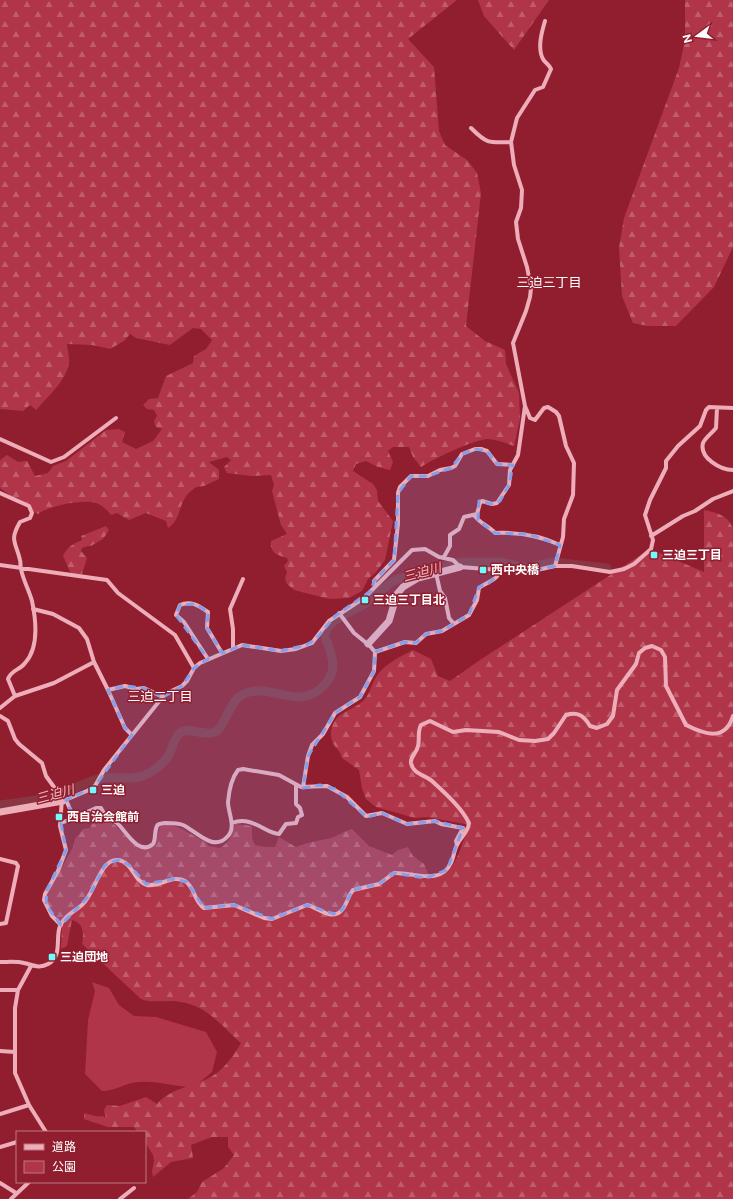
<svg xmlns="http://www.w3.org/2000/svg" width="733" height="1199" font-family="'Public Sans','Noto Sans JP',sans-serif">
<defs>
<pattern id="forest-firs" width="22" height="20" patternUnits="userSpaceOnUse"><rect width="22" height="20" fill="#b03549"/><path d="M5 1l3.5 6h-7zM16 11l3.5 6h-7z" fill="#c05d6d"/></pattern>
</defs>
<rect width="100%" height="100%" fill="#911e2f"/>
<path fill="#b03549" d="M92 982 109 988 119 1005 134 1016 156 1017 206 1032 217 1052 212 1072 194 1087C175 1087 157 1080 138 1082 125 1083 115 1091 102 1091L85 1074 88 1020 95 991Z"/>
<path fill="url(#forest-firs)" d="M0 0H457L408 39 434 67 439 131 445 145 467 160 477 173 481 193 466 326 485 341 505 350 506 364 519 393 520 419 514 446C505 443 496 439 487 439 473 440 433 459 421 467L413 457 409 447H393L388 451 393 462 390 470 378 467 366 461 356 464 353 471 373 484 377 490 378 501 393 521 385 560 376 572 368 579 362 591 349 598 329 599 294 590 287 584 285 578 287 572 284 566 288 561 287 558C277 555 270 553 271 541L287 534 281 525 272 491 274 485 271 475 252 476 227 473 224 467 231 460 227 457 209 462 219 470V479L204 486 196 487C192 490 187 494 185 498 178 509 180 520 168 528L166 521 146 513 129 520 117 513 111 515C107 510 102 505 96 503 84 499 48 506 38 514L34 512 29 504 11 496 0 488V460L7 455 18 462 27 461 35 476 48 473 53 466 66 461 106 430 119 429 125 432 122 442 136 449 153 441 162 429 156 427 154 421 157 416 154 410 147 409 143 405 149 399 158 398 166 376 193 363 194 356 206 349 212 340 201 329 193 328 170 345 136 338 130 334 124 341 110 349 92 345 67 344C67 350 70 357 69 363 67 379 47 398 36 410L30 405 23 411 0 409Z
M478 0H549L514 50 484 16Z
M685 0H733V247L714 287 676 326H648L633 323 622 296 619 248 624 218 679 68 685 40Z
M704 510C718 513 727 515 733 528V1199H188L197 1192 202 1182 224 1168 234 1155 228 1147V1137H212L191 1145 193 1158 171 1162 153 1177 152 1171 154 1161 153 1155 145 1142V1132H138L134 1127H108L84 1119V1113L95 1116 106 1117 104 1110 107 1105 120 1106 146 1097 157 1104C170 1089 189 1087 207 1079 222 1072 233 1057 241 1043 220 1025 209 1007 181 1002 166 999 154 1004 141 999L82 944C84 934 84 923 72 920L67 946 61 949 62 926 47 903V895L73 847 75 839 83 829 90 828 92 824 106 819C121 826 128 846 146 849L154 846 160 827C178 821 190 836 206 842L209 846 220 848C230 842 232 835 235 824L252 826V838L255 845 265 847H275L279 837 296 847C308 842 318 841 331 838 338 836 344 831 352 829L369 846 392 855 398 850 408 847 413 856 424 864 430 878C450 876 456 862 462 845 464 837 468 835 470 825L427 817 415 818 376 807 366 799 362 788 359 770 342 758C340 748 331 747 331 734 332 712 351 712 363 701 369 696 371 686 375 679 382 665 400 657 413 650L431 659 438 676 450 681 483 658 650 549 704 572Z
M106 526 109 530 103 539 91 546H88L82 548 81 551 87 558 82 574H71L63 556C68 546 73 544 82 540L81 536Z"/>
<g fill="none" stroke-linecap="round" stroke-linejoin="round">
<path stroke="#8a3542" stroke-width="9" d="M0 805C19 802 39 801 57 795 72 791 86 781 102 778 118 776 133 782 149 773 157 769 164 762 169 755 172 748 174 738 180 733 189 726 205 737 215 732 227 726 228 699 246 693 273 683 300 713 325 684 337 671 333 659 328 644 327 642 325 638 325 636 325 631 329 626 332 623 341 614 356 610 366 603 377 596 385 585 397 579L460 562H500L527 568 553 562 607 568"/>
<path stroke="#eeaeb9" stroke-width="4" d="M545 21C542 31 537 48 543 59 545 63 549 64 551 69L543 87 535 90 517 118 511 142 514 165 522 190 521 208 516 222 518 239 527 267 531 288 530 297 526 311 513 343 525 406 530 418 535 420 544 408 548 407 556 412 559 416 566 446 574 463 573 495 564 519 563 537 555 566
M471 128C487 144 489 143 511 142
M717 408 716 428C712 433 705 438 703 443 699 458 721 470 733 470
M0 439 51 462 64 457 116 418
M0 493 29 506 32 513 30 518 20 522C9 541 16 542 20 560 21 563 20 566 21 569 23 580 29 590 32 601 36 620 39 648 25 663 20 670 11 670 8 679L15 696
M474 515C479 523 489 526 495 533 519 532 539 535 560 545
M651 536 683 516 695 511 713 499 733 491
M444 557 450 546V535L459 529 464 517 477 514 480 503 482 501 492 504 497 503 509 485 510 470 518 455 525 406
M0 565 107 580 118 593 175 635 194 668
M436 573 440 591 445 598 449 618 454 624
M375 587 374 581 394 560 398 524V493L400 487 411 476H428L440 470 451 468 455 466 462 454 475 449H481L487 451 497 464 513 465
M33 609 53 614 79 628 87 639 94 662 108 690 125 686 136 689 144 688 163 697
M339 613 354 633 370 646 375 652
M233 648V629L230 609 243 579
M208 659 184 622 176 615 180 605C191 600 199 606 208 612L207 628 222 653
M108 690 125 728 132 735
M0 708 15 696 54 683 94 662
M0 716 8 721 15 739 19 744 42 763 46 776 62 798 60 826 66 850 58 871 45 894 44 900 52 916 61 925
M303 787 308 756 312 745 323 734 335 713 360 697 374 671 375 652 405 642 416 643 426 634 442 631 469 615 477 600 479 588C487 582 498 580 500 570
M58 792 71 787
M66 800 74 818 96 808H101L107 819C110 820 113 820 116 822 125 829 138 857 153 844 156 839 154 832 157 826 158 823 162 824 165 823 171 823 178 823 183 825 196 831 213 852 227 837 237 828 228 813 228 802 229 790 231 779 238 770L243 769 279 775 301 787 327 786 347 797 366 816 382 813 407 824 435 821 441 824 463 828 456 841 457 845
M63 801 89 790 95 786 104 770 165 694 182 686 187 681 194 668 200 663 242 645 281 651 296 649 312 643 329 621 364 598 412 550 425 549 439 557 453 560 460 567 528 572 555 566H572L610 572 624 569 634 564 651 549 653 540 645 515 650 500 666 468V461L678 446 700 426 706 410 709 407 733 408
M61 823 74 818
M232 823C252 815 266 834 279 834L286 824 296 823 298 817 302 815 300 808 296 804V785
M0 859 16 863 18 866 6 923 0 924
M0 962C8 962 17 961 24 963 33 965 39 969 48 964 63 956 55 938 60 926 64 916 75 911 82 905 95 894 100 858 118 860 133 862 134 882 147 885 160 887 173 874 185 881 195 887 194 902 204 908L234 905 264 918 272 919 307 905C318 907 331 922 342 910 347 904 348 896 353 890L379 884 394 873C414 872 440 886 451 863 454 857 454 850 457 845 461 836 468 833 469 823 462 808 444 792 432 781 425 775 413 774 411 763 410 756 417 753 418 746 420 739 417 732 421 725L430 721 453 732 466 730 499 732 519 740 535 741 548 739 554 733 566 715C578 711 584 716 590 726L597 728 607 724 613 716 617 690 636 664 639 653 645 648 652 646 661 650 665 657 666 686 686 725C704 734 725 742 733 716
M31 966 18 990 15 1008V1073L29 1105 46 1132
M0 990H18
M0 1051 15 1052
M0 1114 29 1105
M0 1147 17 1142
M0 1183 16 1193
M11 1199 29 1182
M120 1199 134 1188"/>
<path stroke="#eeaeb9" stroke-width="7" d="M368 644 389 621 397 594 403 587 418 578 460 567
M0 812 63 801"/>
</g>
<path fill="#839eea" fill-opacity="0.2" stroke="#839eea" stroke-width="3" stroke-dasharray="8 5" stroke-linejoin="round" d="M475 449 487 451 497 464 513 465 509 485 500 501 492 504 479 501 478 520 495 533 528 534 560 545 555 566 528 572 503 570 489 583 479 587 469 615 442 631 426 634 416 643 405 642 375 652 374 671 360 697 335 713 308 756 303 788 320 785 335 789 367 817 382 813 407 824 435 821 463 828 447 870 426 878 394 873 379 884 353 890 342 910 334 914 307 905 272 919 234 905 204 908 187 882 174 879 146 884 129 865 118 860 105 865 90 895 61 925 46 905 47 890 66 850 61 823 74 817 66 800 95 786 132 735 125 728 108 690 125 686 144 688 163 697 182 686 194 668 208 659 176 615 180 605 196 604 208 612 207 628 222 653 242 645 281 651 306 645 316 639 335 616 371 591 374 581 394 560 398 493 411 476H428L451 468 462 454Z"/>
<g fill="#6efcfc" stroke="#911e2f" stroke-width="1.5">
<rect x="650" y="551" width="8" height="8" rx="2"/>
<rect x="479" y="566" width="8" height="8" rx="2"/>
<rect x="361" y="596" width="8" height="8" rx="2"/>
<rect x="89" y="786" width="8" height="8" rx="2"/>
<rect x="55" y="813" width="8" height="8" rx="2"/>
<rect x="48" y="953" width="8" height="8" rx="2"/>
</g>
<g text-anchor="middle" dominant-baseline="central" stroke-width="3" stroke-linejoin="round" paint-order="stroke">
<g font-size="12" font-weight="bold" fill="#fff" stroke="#911e2f" text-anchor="start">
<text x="662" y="555">三迫三丁目</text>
<text x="491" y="570">西中央橋</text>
<text x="373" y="600">三迫三丁目北</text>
<text x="101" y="790">三迫</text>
<text x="67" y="817">西自治会館前</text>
<text x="60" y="957">三迫団地</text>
</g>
<g font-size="13" fill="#fff" stroke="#911e2f">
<text x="549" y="282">三迫三丁目</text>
<text x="160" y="696">三迫二丁目</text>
</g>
<g font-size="13" font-style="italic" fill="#f4bbc4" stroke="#911e2f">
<text transform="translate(422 572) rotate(-15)">三迫川</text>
<text transform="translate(55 794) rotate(-15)">三迫川</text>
</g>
</g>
<rect x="16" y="1131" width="130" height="52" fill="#911e2f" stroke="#bd7882"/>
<rect x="24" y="1144" width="20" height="6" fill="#eeaeb9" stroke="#bd7882"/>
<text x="52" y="1151" font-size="12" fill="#ffffff">道路</text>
<rect x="24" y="1161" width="20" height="12" fill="#b03549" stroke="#bd7882"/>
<text x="52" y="1171" font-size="12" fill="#ffffff">公園</text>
<g transform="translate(697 36) rotate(255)" stroke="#911e2f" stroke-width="3" paint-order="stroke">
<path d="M0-3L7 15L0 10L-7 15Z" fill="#ffffff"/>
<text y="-6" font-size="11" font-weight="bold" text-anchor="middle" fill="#ffffff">N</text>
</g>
</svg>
